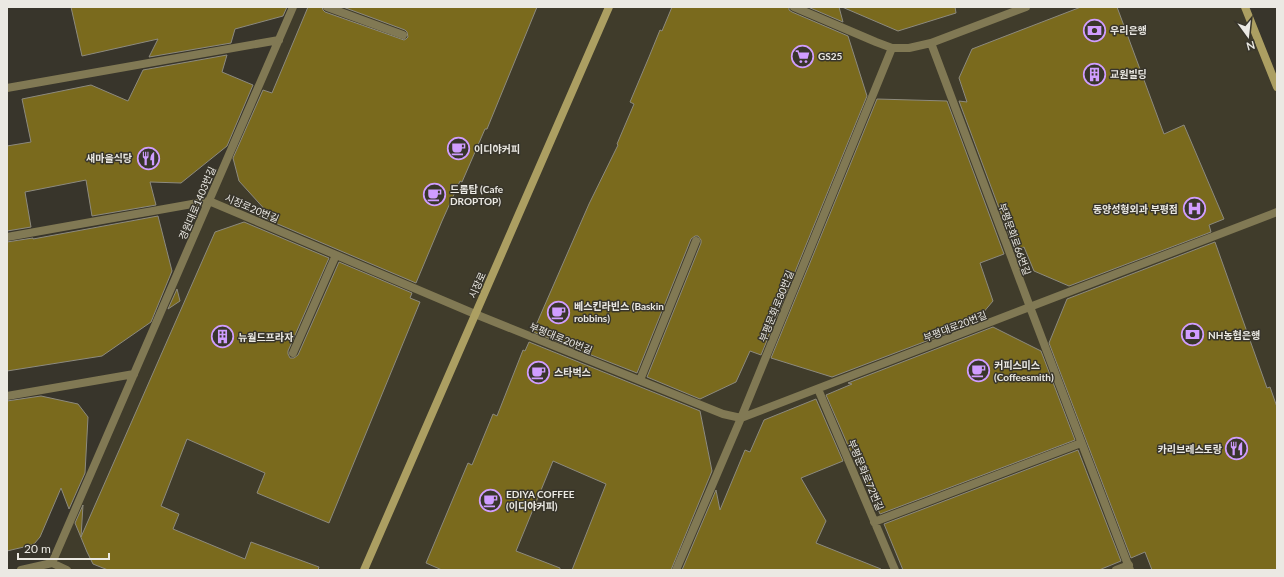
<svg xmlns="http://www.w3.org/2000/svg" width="1284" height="577" font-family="Lato,'Noto Sans KR',sans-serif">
<rect width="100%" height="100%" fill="#38352b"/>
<path fill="#403c2b" d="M292 7H1245L1277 87V570H21L52 563Z"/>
<path fill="#7a6a1d" stroke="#8d8a7e" d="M71 7H287L283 16 235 29 231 43 149 57 158 39 82 56Z
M308 7H322L323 10 325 12 404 40 406 39 408 37 407 32 405 30 343 7H537L487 129H485L462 182 460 181 442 221 416 283 259 216 268 213 239 181 233 158 263 90 272 93Z
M672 7H789V10L792 12 848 36 867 96 761 355 750 351 736 382 700 399 647 377 701 243V240L698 236H695L691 239 637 373 533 332 589 204 618 145 617 144 634 104 630 102 649 57 660 30 662 31Z
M808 7H839L843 22Z
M842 7H955L956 13 898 31Z
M1081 7H1117L1164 134 1184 125 1224 219 1209 225 1211 232 1069 286 1034 271 1024 247 1015 251 959 101 967 102 959 78 972 49Z
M227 55 222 72 253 85 227 146 181 183 150 182 156 205 92 216 86 180 25 192 31 227 7 231V146L31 142 22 99 91 85 128 101 143 70Z
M877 99 947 101 1004 254 980 263 993 301 977 320 979 321 832 377 771 358Z
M158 216 172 271 151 322 102 356 7 371V242L33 238V239Z
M244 222 329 258 288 351V354L290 358H294L298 355 339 262 412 293 410 298 420 302 329 523 257 493 265 473 187 439 161 506 179 514 173 529 245 559 251 542 319 567 318 570H108L93 564 87 552 75 523 83 505 81 537 215 232Z
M1215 242 1267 388 1270 387 1277 407V570H1152L1145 552 1131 558 1049 343 1067 299Z
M177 289 180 301 168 309Z
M993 327 1041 351 1075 440 880 514 856 456 853 457 826 395 852 384 848 383Z
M529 342 700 411 712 471 671 570H572L606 484 553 461 516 551 560 568V570H442L426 563 468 463 472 465 493 414 497 416 523 350 525 351Z
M41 396 78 404 88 417 85 473 69 509 61 488 40 537 34 544 28 546 7 551V401Z
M816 399 843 461 801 478 826 521 816 543 881 569V570H682L716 490 720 510 745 450 750 452 764 420Z
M1078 450 1121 561 1099 570H903L884 524Z"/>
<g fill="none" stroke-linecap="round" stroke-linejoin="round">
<path stroke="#817954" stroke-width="8" d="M327 7 403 35
M794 7 876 42 892 48H909L931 43 1026 7
M931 43 1030 307 1130 570
M7 88 279 40
M7 237 209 201 475 314 723 414 741 418 1277 212
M293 353 336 255
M640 380 696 241
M818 389 895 570
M7 396 134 374
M874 522 1081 443
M52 563 293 7
M21 570 52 563 67 570
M676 570 741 418 892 48
M1116 570 1129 565"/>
<path stroke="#ac9f62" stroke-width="8" d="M1245 7 1277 87
M364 570 609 7"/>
</g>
<defs>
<symbol id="bank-ring" viewBox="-11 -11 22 22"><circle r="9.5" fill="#38352b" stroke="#d09dff" stroke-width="1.5"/><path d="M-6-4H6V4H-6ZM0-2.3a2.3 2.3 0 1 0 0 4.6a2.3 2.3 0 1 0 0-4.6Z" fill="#d09dff"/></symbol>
<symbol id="supermarket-ring" viewBox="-11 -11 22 22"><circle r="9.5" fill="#38352b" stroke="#d09dff" stroke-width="1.5"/><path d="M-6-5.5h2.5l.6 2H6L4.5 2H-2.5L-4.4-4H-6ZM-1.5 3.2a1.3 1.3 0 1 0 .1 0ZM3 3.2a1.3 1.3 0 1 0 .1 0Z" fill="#d09dff"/></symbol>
<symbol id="building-ring" viewBox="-11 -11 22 22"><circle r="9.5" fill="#38352b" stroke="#d09dff" stroke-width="1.5"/><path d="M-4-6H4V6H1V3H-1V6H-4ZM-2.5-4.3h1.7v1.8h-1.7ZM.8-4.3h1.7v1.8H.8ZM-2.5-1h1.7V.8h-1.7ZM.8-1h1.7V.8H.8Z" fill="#d09dff"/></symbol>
<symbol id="cafe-ring" viewBox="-11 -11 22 22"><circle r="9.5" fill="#38352b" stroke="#d09dff" stroke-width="1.5"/><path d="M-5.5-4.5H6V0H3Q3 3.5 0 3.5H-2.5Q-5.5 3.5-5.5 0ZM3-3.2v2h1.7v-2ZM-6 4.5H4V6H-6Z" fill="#d09dff"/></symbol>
<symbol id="restaurant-ring" viewBox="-11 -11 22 22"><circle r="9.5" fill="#38352b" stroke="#d09dff" stroke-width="1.5"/><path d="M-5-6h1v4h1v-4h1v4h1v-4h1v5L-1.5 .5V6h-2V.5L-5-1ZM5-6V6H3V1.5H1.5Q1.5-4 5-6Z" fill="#d09dff"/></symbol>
<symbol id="hospital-ring" viewBox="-11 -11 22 22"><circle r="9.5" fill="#38352b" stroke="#d09dff" stroke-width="1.5"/><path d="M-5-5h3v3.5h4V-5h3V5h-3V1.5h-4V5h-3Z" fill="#d09dff"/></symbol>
</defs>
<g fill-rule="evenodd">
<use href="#bank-ring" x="1082" y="18" width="25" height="25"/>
<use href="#supermarket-ring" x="790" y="44" width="25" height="25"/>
<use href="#building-ring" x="1082" y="62" width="25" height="25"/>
<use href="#cafe-ring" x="446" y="136" width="25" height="25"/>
<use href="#restaurant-ring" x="136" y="146" width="25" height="25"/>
<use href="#cafe-ring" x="422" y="182" width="25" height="25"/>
<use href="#hospital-ring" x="1182" y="196" width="25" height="25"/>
<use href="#cafe-ring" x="546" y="300" width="25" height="25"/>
<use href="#bank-ring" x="1180" y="322" width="25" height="25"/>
<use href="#building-ring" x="210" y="324" width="25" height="25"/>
<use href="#cafe-ring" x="966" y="358" width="25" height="25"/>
<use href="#cafe-ring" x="526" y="360" width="25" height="25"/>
<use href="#restaurant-ring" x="1224" y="436" width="25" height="25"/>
<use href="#cafe-ring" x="478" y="488" width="25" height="25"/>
</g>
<g text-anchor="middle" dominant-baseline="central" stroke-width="3" stroke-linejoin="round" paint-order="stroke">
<g font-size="10" font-weight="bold" fill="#ebe9e3" stroke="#38352b" text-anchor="start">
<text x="1110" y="30">우리은행</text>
<text x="818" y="56">GS25</text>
<text x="1110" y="74">교원빌딩</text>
<text x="474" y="149">이디야커피</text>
<text x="132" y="158" text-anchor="end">새마을식당</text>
<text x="450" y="189">드롭탑 (Cafe<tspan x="450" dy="12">DROPTOP)</tspan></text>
<text x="1178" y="209" text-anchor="end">동양성형외과 부평점</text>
<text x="574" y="306">베스킨라빈스 (Baskin<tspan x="574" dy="12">robbins)</tspan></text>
<text x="1208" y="335">NH농협은행</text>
<text x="238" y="337">뉴월드프라자</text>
<text x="994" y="365">커피스미스<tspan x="994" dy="12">(Coffeesmith)</tspan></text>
<text x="554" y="372">스타벅스</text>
<text x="1222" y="449" text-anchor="end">카리브레스토랑</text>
<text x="506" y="494">EDIYA COFFEE<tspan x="506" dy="12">(이디야커피)</tspan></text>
</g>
<g font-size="10" fill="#ebe9e3" stroke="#38352b">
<text transform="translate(197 203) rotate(-67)">경원대로1403번길</text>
<text transform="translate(252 208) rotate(23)">시장로20번길</text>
<text transform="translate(1015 239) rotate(70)">부평문화로66번길</text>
<text transform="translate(477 285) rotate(-66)">시장로</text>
<text transform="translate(776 306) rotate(-68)">부평문화로80번길</text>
<text transform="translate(955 326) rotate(-21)">부평대로20번길</text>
<text transform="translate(561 338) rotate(22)">부평대로20번길</text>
<text transform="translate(866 475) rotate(67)">부평문화로72번길</text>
</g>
</g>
<rect width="1284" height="577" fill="none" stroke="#ebe9e3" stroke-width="16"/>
<g transform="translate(1248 36) rotate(165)" stroke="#38352b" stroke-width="3" paint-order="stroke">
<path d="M0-3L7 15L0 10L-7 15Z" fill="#ebe9e3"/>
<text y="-6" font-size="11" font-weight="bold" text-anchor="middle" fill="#ebe9e3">N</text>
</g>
<path d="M18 553v6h91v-6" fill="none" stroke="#ebe9e3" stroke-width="2"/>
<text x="24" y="553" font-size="12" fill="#ebe9e3" stroke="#38352b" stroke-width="3" paint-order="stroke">20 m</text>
</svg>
